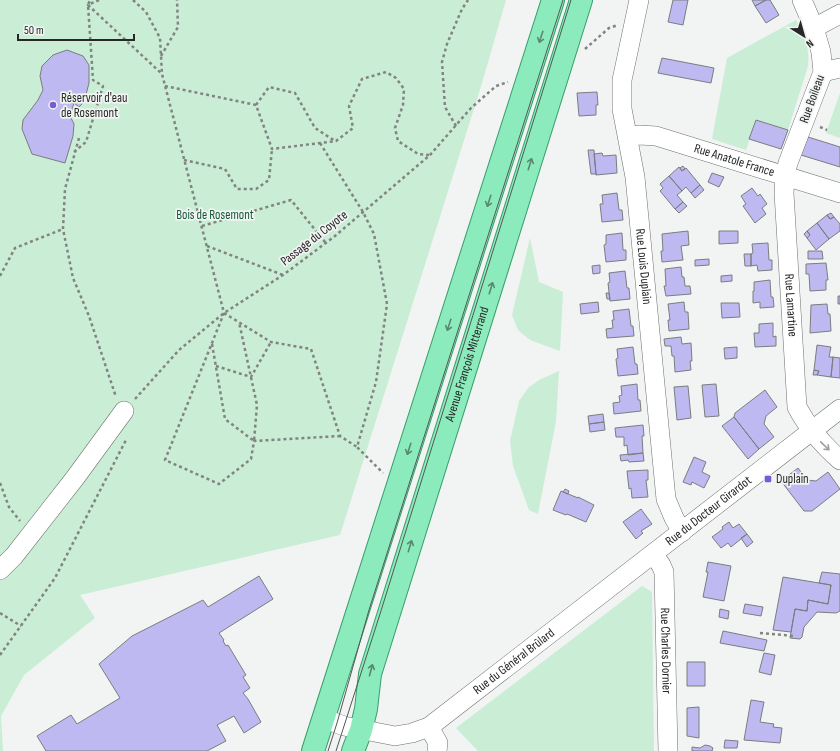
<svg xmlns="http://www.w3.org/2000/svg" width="840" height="751" font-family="'Sofia Sans Condensed',sans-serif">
<rect width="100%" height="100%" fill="#f1f4f2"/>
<path fill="#c9edd5" d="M0 0H506L482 83 340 535 80 595 95 618 24 675 1 716 3 751H0Z
M796 20C804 36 810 47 808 66L788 130 756 120 746 150 712 139 727 58Z
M840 93V138L826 133Z
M530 238 539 282 563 292 560 351 530 340 518 330 512 315Z
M559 371 556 421 538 514 529 510 513 466 510 441 519 401 528 388 539 380Z
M642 586 652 592 654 751H478L456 728Z"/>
<path fill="#bfb9f2" stroke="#7c7c7f" d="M673 0H688L683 25 668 22Z
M752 0H766L755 6Z
M766 0H770L779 15 766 23 755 6Z
M67 50 83 56 89 65V83L84 102 79 107 74 103 70 116 74 124 73 136 65 163 32 154 22 129 23 120 38 100 43 90 40 76 42 66 53 55Z
M662 58 714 68 711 83 658 73Z
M597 92 598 105H596V115L579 116 577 93Z
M756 120 788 130 781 149 749 139Z
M808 137 840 147V167L801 155Z
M588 150H594L596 174H591Z
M602 153 603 156 616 155 617 173 596 175 594 154Z
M683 166 685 169 682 171 680 168Z
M679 167 682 171 686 168 700 185 691 193 686 187 682 191 669 176Z
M712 173 724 177 719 187 708 182Z
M669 176 682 191 677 195 683 202 675 209 660 191 663 188 660 184Z
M700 185 704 190 695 198 691 193Z
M752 188 758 196 760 194 767 204 762 208 766 214 755 223 743 206 746 204 741 196Z
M617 193 619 210H622L623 220 602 222 600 204H603L602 195Z
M683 202 687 206 679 213 675 209Z
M831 213 834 217 830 219 827 215Z
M827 215 830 219 834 217 840 224V231L829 239 817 223Z
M817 223 829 239 816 250 807 238 810 235 807 231Z
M688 231 689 245 681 246 683 260 662 262 661 251H663L662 234Z
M719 231H738V243L719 244Z
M807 231 810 235 807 238 804 234Z
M622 233 623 250H626V260L606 262 604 245 606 244V235Z
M768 243 769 260H772V270L758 271 757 265 751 266V254L753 253 752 244Z
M808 251H822L823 259H808Z
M744 254H751V266H745Z
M709 259V265L695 266V260Z
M826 263 828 280H826V290L810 291 809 274H806V264Z
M600 265V273L593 274 592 266Z
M681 267 682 277H684L685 286H690L691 294 666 296 664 286H666L665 269Z
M625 271 627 288H629L630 299 610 301 608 283 610 282 609 273Z
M732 275V281L721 282V276Z
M770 280 771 297H773L774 307 760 308V302L753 303V291H754V282Z
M606 293H609L610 299H607Z
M838 296H840V304H838Z
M598 302 599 312 581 314 580 304Z
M684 302 685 312H688L689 329 669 331 668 320H670L668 304Z
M721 303H739L740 317 722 318Z
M827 304 828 314H830L831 331 810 333 811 305Z
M629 309 631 326H633L634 336 607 338 606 329 613 328 612 320H614L613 311Z
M773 323V337L776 336V346L755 347 754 333H759V324Z
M681 337 682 344 691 343 692 361H690L691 370 675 372 674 356H672L671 346H665L664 339Z
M817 345 831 347 829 357H833L831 377 817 375 819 371 814 370Z
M633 347 635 364H637L638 374 618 376 616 359 618 358 617 349Z
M737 347V358L725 359 724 348Z
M833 357 840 358V378L831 377Z
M814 370 819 371 817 375H813Z
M637 384 638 400H640L641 411 614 414 613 403 620 402 619 396 622 395 621 386Z
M716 384 719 416 705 417 702 385Z
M688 386 691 418 677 420 674 387Z
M765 390 777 407 766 416 764 424 774 437 759 449 734 417 735 413Z
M603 414 604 422 589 424 588 416Z
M734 417 759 449 748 459 722 426Z
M604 422 605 430 590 432 589 424Z
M643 425 644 436H642L643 453 628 455 627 445 624 446V437H616L615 428Z
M643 453 644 461 629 462 628 460 621 461 620 455Z
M694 457 706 462 702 472 710 476 704 488 692 482 691 485 683 482Z
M798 468 807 480 816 481 828 472 840 489 812 511H804L781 481Z
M648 470V480H646L648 497 632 498 631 488 629 489 627 471Z
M565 489 569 491 568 494 563 492Z
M561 491 578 498V497L594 505 586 522 567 514 566 515 553 510Z
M641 509 652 524 641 531 643 533 636 539 623 522Z
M729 522 733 528 739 524 747 534 731 547 728 543 721 548 712 537 723 529 722 527Z
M747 534 753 542 747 547 741 538Z
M708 562 731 566 724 601 703 597 708 572H706Z
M822 572 840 574V611L836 613 817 612 804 627 802 637 800 639 790 638 795 609 807 611 808 600 828 604 831 585 819 583Z
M259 576 273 599 219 633 224 640 223 641 226 646 228 645 246 675 243 677 250 688 243 693 248 699 261 722 244 733 234 716 217 725 226 741 207 751H46L37 736 71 715 77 724 120 698 99 664 132 636 203 600 208 607Z
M783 577 831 585 828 604 808 600 807 611 795 609 791 632 773 630Z
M745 604 763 607 761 616 743 613Z
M720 609 729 611 728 619 719 617Z
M723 631 767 640 764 651 720 643Z
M764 653 775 655 771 675 759 672Z
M687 662H705V686H687Z
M751 700 764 702 760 722 774 724 773 727 782 728 780 743 744 740Z
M699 707V738L687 736V708Z
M725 740 738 741 737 748H724Z
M705 745 710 746 713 748 712 751H692V747L700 748Z"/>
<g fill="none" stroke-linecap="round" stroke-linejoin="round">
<defs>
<g id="minor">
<path id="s1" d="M639 0 622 80V109L635 177 666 499 674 518 682 532"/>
<path id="s2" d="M802 0 814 28 821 52 823 72 788 163 785 175 784 193 797 407C808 428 822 444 840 460"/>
<path d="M814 28 840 14"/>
<path d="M823 72 840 68"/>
<path id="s3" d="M628 136 640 135 656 136 840 193"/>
<path id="s4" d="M653 554 661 565 664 572 668 751"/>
<path d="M0 570 14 556 75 478 124 411"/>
<path id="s5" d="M323 718 344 726 395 736 412 733 429 727 840 409"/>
<path d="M429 727 438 743 437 751"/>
</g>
<g id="major">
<path d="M313 751 553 0"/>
<path id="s6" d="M353 751 361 730 366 709 370 674 581 0"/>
</g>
</defs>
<use href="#minor" stroke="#6e706e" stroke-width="20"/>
<use href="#major" stroke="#369e6b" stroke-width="24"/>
<path stroke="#828482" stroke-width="2.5" stroke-dasharray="3 3" stroke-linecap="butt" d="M99 0 88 5 162 74 224 313 165 460 219 484 251 459 254 441 340 436
M133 0 146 12 160 38 162 74
M585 49 609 28 618 25
M161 56 178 27 177 0
M165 86 256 105 272 149 336 141 353 128 349 106 362 79 386 72 396 78 404 89 403 105 395 128 398 141 418 154 429 155
M256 105 269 87 295 93 315 128 335 141
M456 126 445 107 442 62 447 44 462 9 468 0
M820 127 827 130
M79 138 65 189 63 229 73 278 89 316 116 397
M320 143 363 212 374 234 387 304 376 382 357 447 383 473
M74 152 86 142 103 86 93 80 88 5 90 0
M184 160 225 169 237 189H256L269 180 272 149
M202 226 291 200 325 242
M207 246 283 275
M0 276 15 248 63 229
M224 313 271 342 311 349 340 436 357 447
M212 344 225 419 254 441 257 405 239 322
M216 366 251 377 271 342
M135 399 179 350 224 313 283 275 335 236 430 155 471 108 496 86 508 82
M0 483 9 507 20 521
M0 613 21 626
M760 633 794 636
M0 655 55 578 127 438"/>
<use href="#minor" stroke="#fff" stroke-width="19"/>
<use href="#major" stroke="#8cebbc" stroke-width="22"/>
<path stroke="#555655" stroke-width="1" d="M328 751 337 723 369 610 563 0
M336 751 380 614 571 0"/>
</g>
<defs><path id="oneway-shaft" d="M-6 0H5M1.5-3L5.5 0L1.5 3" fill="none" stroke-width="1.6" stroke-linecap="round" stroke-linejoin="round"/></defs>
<g stroke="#598971">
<use href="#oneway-shaft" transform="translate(541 37) rotate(108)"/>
<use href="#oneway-shaft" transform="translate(530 164) rotate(-73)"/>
<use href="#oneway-shaft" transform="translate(489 201) rotate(108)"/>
<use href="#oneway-shaft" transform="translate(491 288) rotate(-73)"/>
<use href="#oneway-shaft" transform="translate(449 325) rotate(108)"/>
<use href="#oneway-shaft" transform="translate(409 449) rotate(108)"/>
<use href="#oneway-shaft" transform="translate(410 546) rotate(-73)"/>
<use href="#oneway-shaft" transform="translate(371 670) rotate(-75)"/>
</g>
<use stroke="#9d9e9d" href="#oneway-shaft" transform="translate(825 446) rotate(44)"/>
<g fill="#765bd5" stroke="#f1f4f2" stroke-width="1.5">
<circle cx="53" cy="105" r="4"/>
<rect x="764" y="475" width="8" height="8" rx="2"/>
</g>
<g text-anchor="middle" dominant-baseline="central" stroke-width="3.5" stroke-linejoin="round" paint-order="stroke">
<g font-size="13" fill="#262726" stroke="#f1f4f2" text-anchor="start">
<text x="61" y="98">Réservoir d'eau<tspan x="61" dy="15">de Rosemont</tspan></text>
<text x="776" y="479">Duplain</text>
</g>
<g font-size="13" fill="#262726" stroke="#f1f4f2">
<text transform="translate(812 99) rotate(-70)">Rue Boileau</text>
<text stroke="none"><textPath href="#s3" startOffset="110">Rue Anatole France</textPath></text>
<text transform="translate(314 238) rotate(-38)">Passage du Coyote</text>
<text stroke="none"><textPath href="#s1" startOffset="270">Rue Louis Duplain</textPath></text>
<text stroke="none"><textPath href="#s2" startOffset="316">Rue Lamartine</textPath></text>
<text stroke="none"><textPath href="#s6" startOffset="404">Avenue François Mitterrand</textPath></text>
<text stroke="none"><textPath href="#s5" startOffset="463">Rue du Docteur Girardot</textPath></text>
<text stroke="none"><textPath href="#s4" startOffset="100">Rue Charles Dornier</textPath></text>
<text stroke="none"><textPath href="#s5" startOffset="217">Rue du Général Brûlard</textPath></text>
</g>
<g font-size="13" fill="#145937" stroke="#f1f4f2">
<text x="215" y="215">Bois de Rosemont</text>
</g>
</g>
<g transform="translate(804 36) rotate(143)" stroke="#f1f4f2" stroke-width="3" paint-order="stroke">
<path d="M0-3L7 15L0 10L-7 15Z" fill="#262726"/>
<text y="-6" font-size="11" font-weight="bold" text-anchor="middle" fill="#262726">N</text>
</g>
<path d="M18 34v6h116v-6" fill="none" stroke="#262726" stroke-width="2"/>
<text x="24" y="34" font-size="12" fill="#262726" stroke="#f1f4f2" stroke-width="3" paint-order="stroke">50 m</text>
</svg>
